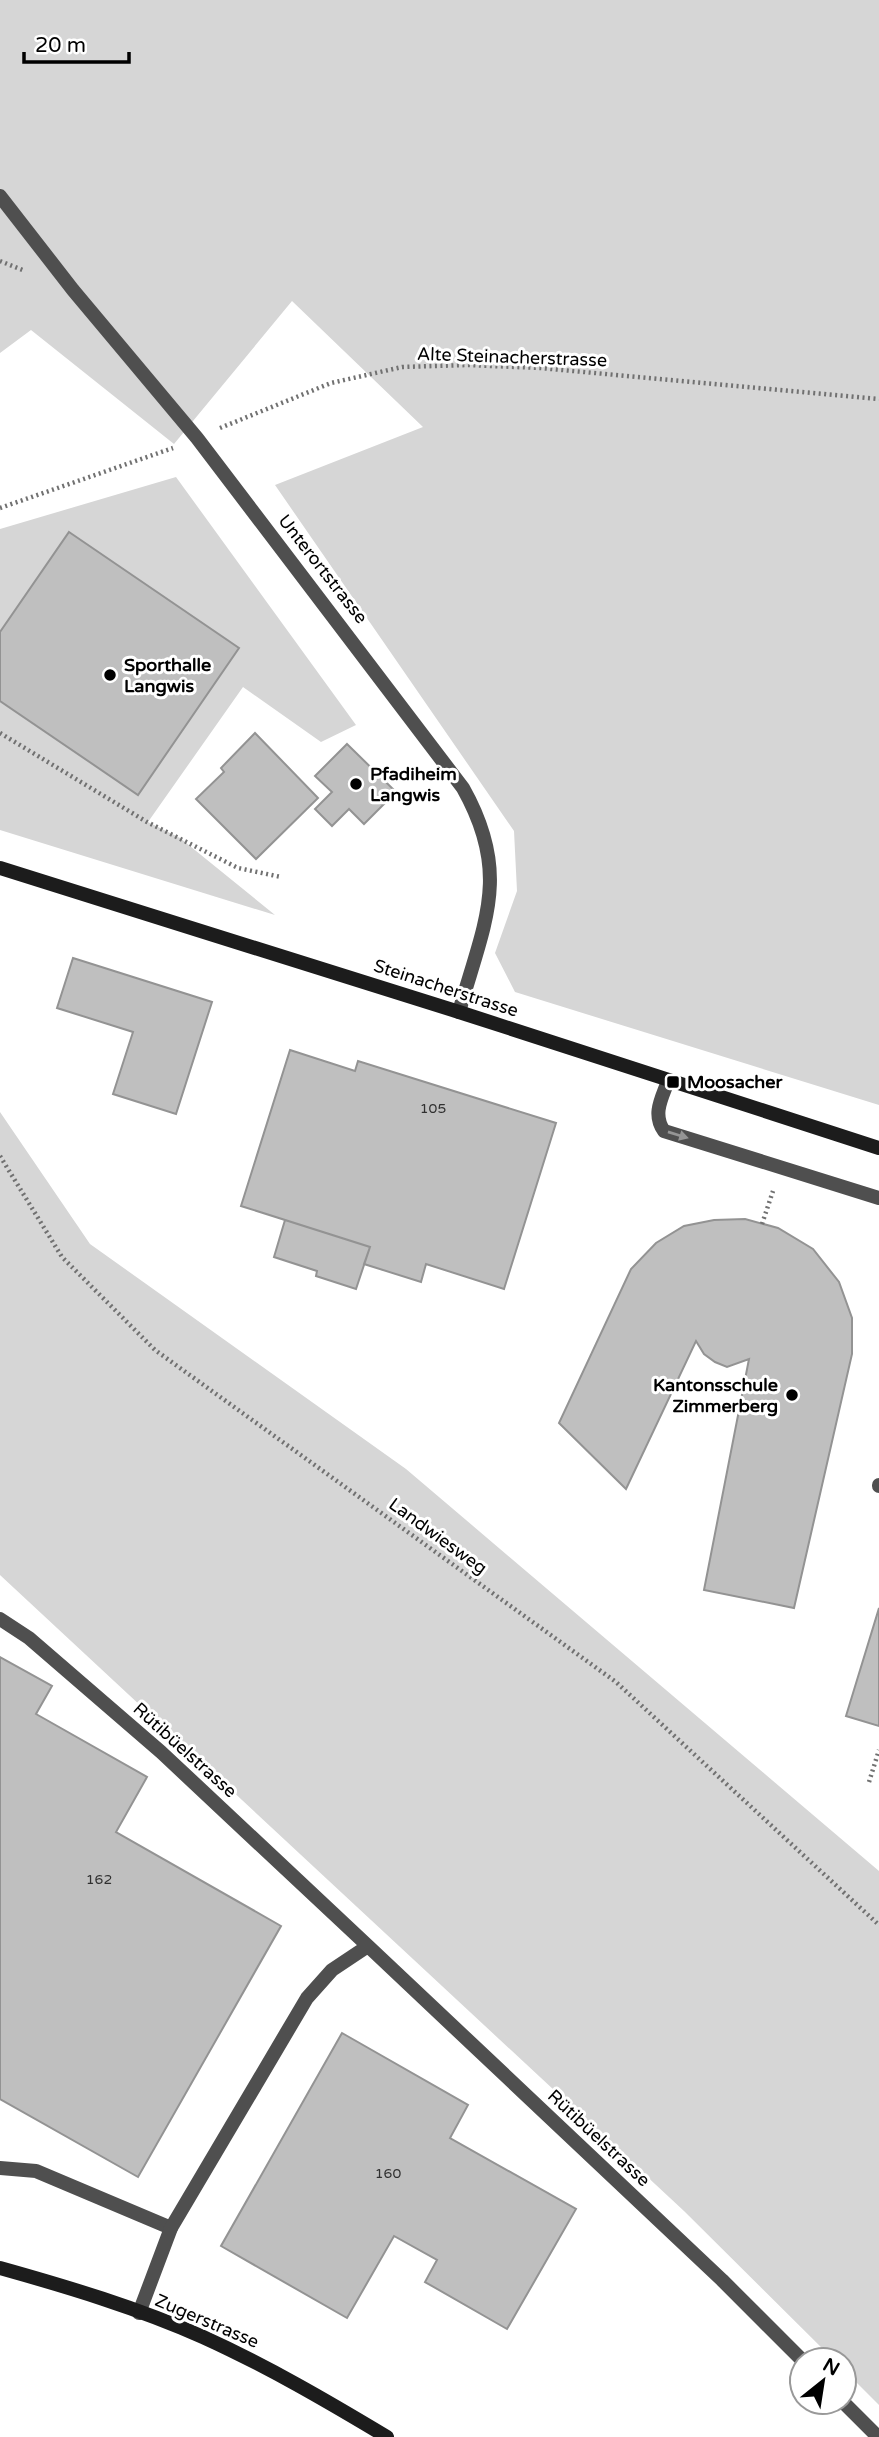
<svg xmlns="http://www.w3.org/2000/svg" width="879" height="2437" font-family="'Varela Round',sans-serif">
<rect width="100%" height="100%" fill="#fff"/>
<path fill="#d6d6d6" d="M0 0H879V1105L515 992 495 953 517 891 514 831 275 485 423 427 292 301 174 444 31 330 0 353Z
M176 477 356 725 321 742 243 687 148 822 180 838 275 915 0 830V529Z
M0 1112 90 1244 406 1469 879 1871V2405L844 2370V2360H834L684 2211 0 1575Z"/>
<path fill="#bfbfbf" stroke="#939393" stroke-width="2" d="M69 532 239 648 138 795 0 701V632Z
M255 733 318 798 256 859 196 799 224 772 221 768Z
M347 744 396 792 364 824 349 809 332 826 315 809 332 792 315 776Z
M73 958 212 1002 176 1114 113 1094 133 1032 57 1008Z
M290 1050 355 1071 358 1061 556 1123 504 1289 426 1264 421 1282 364 1264 370 1247 241 1206Z
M745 1219 778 1228 813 1249 839 1282 852 1318V1354L794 1608 704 1590 749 1359 727 1367 715 1362 704 1354 696 1341 626 1489 559 1423 631 1269 656 1243 684 1226 714 1220Z
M285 1220 370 1247 356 1289 316 1276 317 1271 274 1257Z
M879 1608V1726L846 1716Z
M0 1657 52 1686 36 1714 147 1777 116 1832 281 1926 138 2177 0 2099Z
M342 2033 468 2105 450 2138 576 2209 507 2329 425 2282 437 2260 394 2236 347 2318 221 2246Z"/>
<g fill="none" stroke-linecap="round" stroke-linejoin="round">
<path stroke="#717171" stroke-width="4.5" stroke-dasharray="2 3.5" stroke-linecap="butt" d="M0 261 25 271
M220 428 331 383 402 367 468 365 540 368 879 399
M0 508 173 448
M0 733 147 822 238 868 281 877
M0 1156 62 1257 155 1350 616 1682 879 1925
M762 1224 773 1191
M869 1782 879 1750"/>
<path stroke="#4f4f4f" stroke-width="14" d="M668 1081C662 1098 652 1114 664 1131L879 1198
M879 1486V1485
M0 2168 36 2171 171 2228"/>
<path stroke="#4f4f4f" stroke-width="14" d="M0 196 73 290 197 438 463 788C512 875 484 923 459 1012
M0 1619 29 1638 161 1752 368 1946
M139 2313 171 2228 307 1998 332 1970 368 1946 722 2280 802 2360
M843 2402 878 2437"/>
<path stroke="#1c1c1c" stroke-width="14" d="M0 868 459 1012 879 1148
M0 2268C68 2287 138 2308 203 2337 267 2366 327 2401 387 2437"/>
</g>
<defs><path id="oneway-solid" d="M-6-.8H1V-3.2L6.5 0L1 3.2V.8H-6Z" transform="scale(1.75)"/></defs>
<use fill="#959595" href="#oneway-solid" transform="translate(678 1135) rotate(17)"/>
<g fill="#000" stroke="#fff" stroke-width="2.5">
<circle cx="110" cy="675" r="7"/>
<circle cx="356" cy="784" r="7"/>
<rect x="666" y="1075" width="14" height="14" rx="3.5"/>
<circle cx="792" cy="1395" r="7"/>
</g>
<g text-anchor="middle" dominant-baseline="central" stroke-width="6" stroke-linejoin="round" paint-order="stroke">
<g font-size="14" fill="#303030">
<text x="433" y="1108">105</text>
<text x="99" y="1879">162</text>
<text x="388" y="2173">160</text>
</g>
<g font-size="18" fill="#000" stroke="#fff">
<text transform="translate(512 357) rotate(2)">Alte Steinacherstrasse</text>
<text transform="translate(323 569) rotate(52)">Unterortstrasse</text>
<text transform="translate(446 988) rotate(18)">Steinacherstrasse</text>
<text transform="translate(438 1536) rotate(36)">Landwiesweg</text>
<text transform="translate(185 1750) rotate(42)">Rütibüelstrasse</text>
<text transform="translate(599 2138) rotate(43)">Rütibüelstrasse</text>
<text transform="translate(207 2321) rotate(23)">Zugerstrasse</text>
</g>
<g font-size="18" font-weight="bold" fill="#000" stroke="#fff" text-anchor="start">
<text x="124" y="665">Sporthalle<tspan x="124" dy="21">Langwis</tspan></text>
<text x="370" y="774">Pfadiheim<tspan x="370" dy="21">Langwis</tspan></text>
<text x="687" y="1082">Moosacher</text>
<text x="778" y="1385" text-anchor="end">Kantonsschule<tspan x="778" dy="21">Zimmerberg</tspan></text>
</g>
</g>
<g transform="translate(823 2381) rotate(30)"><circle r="33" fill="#ffffff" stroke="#999999" stroke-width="2"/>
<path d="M0-5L12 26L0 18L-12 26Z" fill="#000000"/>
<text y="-10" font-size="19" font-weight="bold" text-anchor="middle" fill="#000000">N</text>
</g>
<path d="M24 52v10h105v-10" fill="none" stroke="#000000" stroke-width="3.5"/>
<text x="35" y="52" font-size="21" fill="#000000" stroke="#ffffff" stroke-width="5" paint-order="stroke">20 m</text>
</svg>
